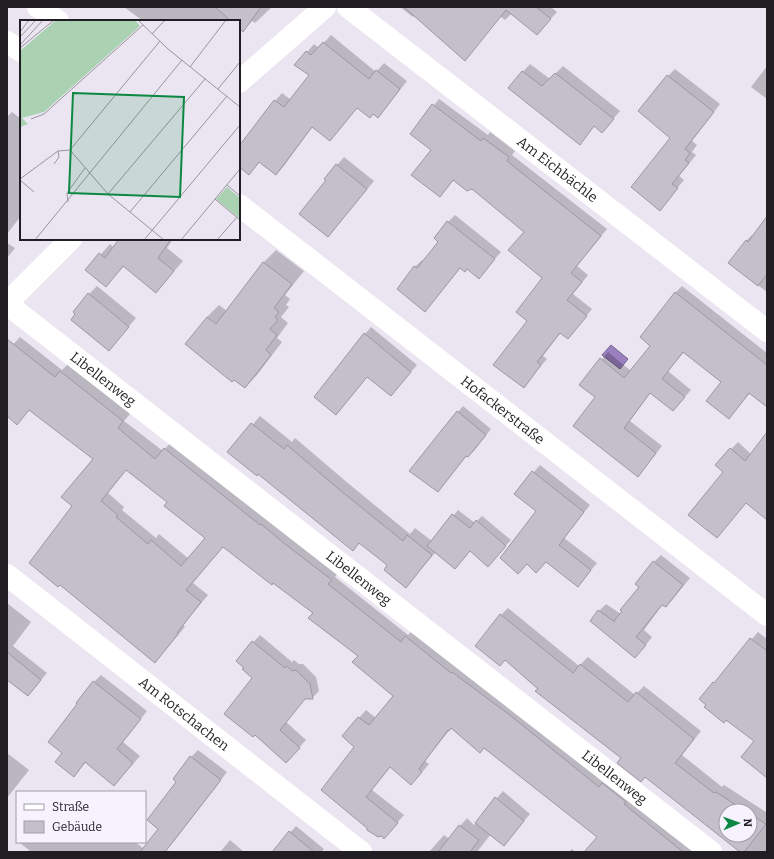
<svg xmlns="http://www.w3.org/2000/svg" width="774" height="859" font-family="Bitter,serif">
<rect width="100%" height="100%" fill="#eae5f1"/>
<path fill="#9b80bf" stroke="#766390" d="M611 345 628 359 620 369 602 355Z"/>
<path fill="#0003" fill-rule="evenodd" d="M124 7H272L255 23 252 21 243 30 241 28 239 31V21H143Z
M400 7H551L557 12 537 34 512 13 505 20 501 17 415 15 413 17Z
M331 35 376 72 384 63 407 81 385 109 378 117 373 113 358 107 330 140 313 126 283 167 276 174 260 162 249 174 239 166V148L275 101 282 93 291 100 310 75 296 65 314 44 319 48Z
M530 64 550 79 563 66 620 111 609 124 595 125 580 143 509 87Z
M767 66V99L751 87Z
M675 69 720 104 692 141 697 145 692 152 696 155 679 176 684 180 660 209 671 138 668 76Z
M439 99 488 135 490 132 515 151 512 155 607 229 577 266 588 275 573 294 592 309 574 331 561 332 543 356 547 359 523 387 529 321 544 278 525 232 472 188 454 180 440 196 432 150 411 134Z
M12 112 21 119V216L7 234V117Z
M344 157 374 181 328 236 327 180 326 178Z
M455 215 501 252 479 277 467 268H460L425 310 415 267 422 260 424 261 439 241 448 222Z
M767 220V292L729 263 746 241 752 235 754 236Z
M121 239H173L167 248 183 261 156 292 124 266 106 286 87 270 110 244 114 248Z
M7 243 15 248 7 258Z
M276 250 304 271 285 295 290 299 286 305 289 307 281 317 288 323 277 338 282 342 257 375 245 387 207 317 219 305 227 311 264 262Z
M97 286 136 318 109 350 77 314 89 294Z
M682 286 767 353V406L750 393 729 418 722 382 684 352 668 371 691 390 673 410 651 392 630 421 662 446 638 476 596 397 580 385 608 352 631 371 652 345 675 293Z
M371 327 417 365 391 395 368 376 336 414 365 334Z
M20 337 62 370 68 364 130 414 124 421 163 451 172 441 338 572 335 577 408 635 413 630 699 852H585L598 837 484 748 452 727 425 761 429 764 418 777 391 766 372 790 404 815 391 830H368L356 747 343 736 366 710 376 718 394 695 359 656 314 613 223 546 193 583 208 595 183 625 185 627 155 662 73 506 94 459 30 409 17 423 7 415V351ZM127 469 168 502 206 537 189 559 159 534 156 538 122 510 124 507 108 493Z
M463 406 491 429 474 451 468 456 467 455 443 485 458 412Z
M260 416 292 442 295 438 349 484 410 534 415 528 432 541 458 510 475 523 482 516 511 540 493 560 470 550 436 552 406 586 389 565 360 542 353 550 259 472 229 452Z
M767 433V518L716 465 738 442 751 454Z
M540 465 590 505 564 538 597 563 578 586 538 511 516 493Z
M661 555 690 578 673 599 666 606 663 604 644 630 652 637 642 650 599 611 606 604 621 614 640 586 654 562Z
M7 603 31 622 13 646 47 673 28 695 7 678Z
M508 608 579 666 588 657 635 695 644 686 701 731 682 755 722 787 724 785 766 812 767 811V852H741L623 758 539 688 501 615ZM726 811H750V835H726Z
M758 632 767 639V777L755 741 701 699Z
M260 635 292 662 294 660 299 664H303L316 677 319 691 312 698H305L286 722 306 740 286 762 254 678 246 668 237 660Z
M101 675 147 711 123 742 140 756 114 785 86 762 74 775 64 753 94 682Z
M198 750 227 772 175 840 168 847 177 782 191 757Z
M7 753 29 770 7 798Z
M503 791 530 814 504 845 491 834 477 852H429L444 835 449 839 467 818 474 825Z
M296 826 324 849 321 852H273Z
M230 840 244 852H220Z
M19 842H135L148 852H31Z
M572 849 576 852H569Z"/>
<path fill="#c4bfca" stroke="#9c98a3" fill-rule="evenodd" d="M215 7H261L243 32 239 28V21H231Z
M404 7H536L551 19 537 35 506 10 465 61Z
M323 42 369 79 376 70 400 89 378 118 373 114 370 118 357 108 330 141 312 127 276 175 259 162 249 175 239 167V146L274 100 284 107 309 75 294 65 306 51 311 55Z
M522 71 542 86 555 73 614 119 602 133 594 126 580 145 508 88Z
M667 75 714 112 685 149 690 153 685 160 689 163 672 184 678 188 660 211 631 187 670 138 638 111Z
M432 104 481 141 483 138 509 157 507 161 601 236 571 273 582 282 567 300 587 316 568 339 560 333 537 362 541 365 524 388 493 365 527 321 516 312 542 278 508 250 524 232 472 189 467 191 453 180 440 197 411 175 431 150 410 134Z
M336 164 367 189 328 237 299 214 326 180 324 179Z
M767 216V274L758 286 728 263 746 240 748 242Z
M447 221 495 259 479 279 467 269 465 272 460 268 425 312 397 289 414 266 417 268 438 242 434 238Z
M119 239H171L158 258 174 271 156 293 123 266 106 287 85 270 99 253 105 258Z
M263 262 292 284 274 308 279 312 275 317 278 320 270 329 277 335 266 350 271 355 245 388 234 380 232 382 185 344 207 317 216 324Z
M675 292 767 365V407L749 393 729 419 706 401 721 382 683 352 662 379 685 397 673 411 650 393 624 428 656 453 638 477 573 426 595 397 579 385 600 358 624 378 650 346 640 337Z
M88 293 129 327 109 351 71 320 75 314 73 312Z
M364 333 411 372 391 396 367 377 336 415 314 397Z
M7 339 55 377 60 371 123 421 118 428 155 459 164 448 260 525 261 524 285 544 332 580 328 584 401 642 405 636 451 673 452 672 511 716 599 787 602 783 626 802 624 804 683 852H584L597 837 484 748 480 753 451 728 449 731 448 730 419 769 422 772 411 785 390 767 366 797 398 823 384 839 381 836 378 837 367 830V828L321 790 354 747 342 736 358 717 369 725 393 696 352 662 358 656 308 618 313 613 273 583 272 585 223 547 186 590 201 602 177 633 178 634 155 663 60 585 58 587 29 563 72 506 61 497 93 459 29 410 17 425 7 416ZM126 470 167 502 164 506 205 538 181 566 151 540 148 544 116 517 118 515 101 501Z
M457 411 486 435 468 457 466 456 438 492 409 471Z
M251 423 284 449 287 445 341 491 403 541 407 535 432 555 406 588 384 570 387 565 359 543 353 551 258 474 257 476 227 452Z
M767 432V520L746 503 717 538 688 515 723 472 715 465 730 448 745 461Z
M532 471 584 512 559 545 591 570 578 587 546 562 536 573 527 564 518 574 500 558 536 511 514 494Z
M452 514 470 528 476 520 506 546 488 567 470 551 455 569 427 546Z
M653 561 683 585 666 607 662 605 636 637 646 645 635 658 590 621 598 610 615 622 614 621 622 611 620 610 639 587 635 584Z
M500 614 573 673 580 664 628 702 636 692 694 739 675 763 714 793 716 792 745 811H726V835H750V814L766 824 744 852H740L645 777 641 782 617 763 621 758 535 691 538 689 505 660 500 666 475 646Z
M750 638 767 651V778L741 757 754 741 726 720 724 723 704 707 706 705 699 699 713 682 714 683Z
M252 641 285 668 287 666 292 671 296 670 310 684 313 699H305L280 730 300 748 286 763 255 735 253 737 224 714 252 678 242 669 244 668 236 661Z
M7 652 41 680 28 696 7 680Z
M93 681 141 719 117 749 133 763 114 786 85 762 74 777 55 762 62 753 48 742 77 704 76 703Z
M190 756 221 780 165 852H140L158 829 147 820 176 782 173 779Z
M495 797 524 821 504 846 475 823Z
M459 825 479 840 470 852H438Z
M289 831 314 852H272Z"/>
<g fill="none" stroke-linecap="round" stroke-linejoin="round">
<g stroke="#fff" stroke-width="22">
<path d="M38 7 58 21"/>
<path id="s1" d="M348 7 767 331"/>
<path d="M7 42 21 51"/>
<path d="M239 82 325 7"/>
<path id="s2" d="M239 205 767 615"/>
<path d="M7 303 71 239"/>
<path id="s3" d="M7 304 711 852"/>
<path id="s4" d="M7 575 361 852"/>
</g>
</g>
<g text-anchor="middle" dominant-baseline="central" stroke-width="3" stroke-linejoin="round" paint-order="stroke">
<g font-size="14" fill="#201e22" stroke="#f7f3fe">
<text stroke="none"><textPath href="#s1" startOffset="265">Am Eichbächle</textPath></text>
<text stroke="none"><textPath href="#s3" startOffset="122">Libellenweg</textPath></text>
<text stroke="none"><textPath href="#s2" startOffset="334">Hofackerstraße</textPath></text>
<text stroke="none"><textPath href="#s3" startOffset="446">Libellenweg</textPath></text>
<text stroke="none"><textPath href="#s4" startOffset="225">Am Rotschachen</textPath></text>
<text stroke="none"><textPath href="#s3" startOffset="770">Libellenweg</textPath></text>
</g>
</g>
<g transform="translate(20 20)">
<rect width="220" height="220" fill="#eae5f1"/>
<path d="M36 0H115L120 6 24 92 2 98 8 104 0 107V31ZM207 167 220 178V199L196 179Z" fill="#aad2b2"/>
<path fill="none" stroke="#99959e" stroke-width="1" d="M118 0 148 29 220 87M0 12 9 0M132 14 145 0M0 17 16 0M0 25 23 0M0 28 34 0M170 47 206 0M198 69 220 42M11 99 24 94 123 5M50 130 140 21M34 144 39 137 38 131M0 159 38 131 50 130 88 174 144 220M0 160 14 172M207 165 220 176M88 174 185 59M195 179 220 200M48 182 47 173 65 148M110 192 207 76M15 220 162 40M124 220 220 105M161 220 220 149M197 220 217 197"/>
<path fill="#0d8843" fill-opacity="0.15" stroke="#0d8843" stroke-width="2" d="M53 73 164 77 160 177 49 173Z"/>
<rect width="220" height="220" fill="none" stroke="#201e22" stroke-width="2"/>
</g>
<rect width="774" height="859" fill="none" stroke="#201e22" stroke-width="16"/>
<rect x="16" y="791" width="130" height="52" fill="#f7f3fe" stroke="#a19ea6"/>
<rect x="24" y="804" width="20" height="6" fill="#ffffff" stroke="#a19ea6"/>
<text x="52" y="811" font-size="12" fill="#201e22">Straße</text>
<rect x="24" y="821" width="20" height="12" fill="#c4bfca" stroke="#a19ea6"/>
<text x="52" y="831" font-size="12" fill="#201e22">Gebäude</text>
<g transform="translate(738 823) rotate(88)"><circle r="19" fill="#f7f3fe" stroke="#a19ea6"/>
<path d="M0-3L7 15L0 10L-7 15Z" fill="#0d8843"/>
<text y="-6" font-size="11" font-weight="bold" text-anchor="middle" fill="#201e22">N</text>
</g>
</svg>
